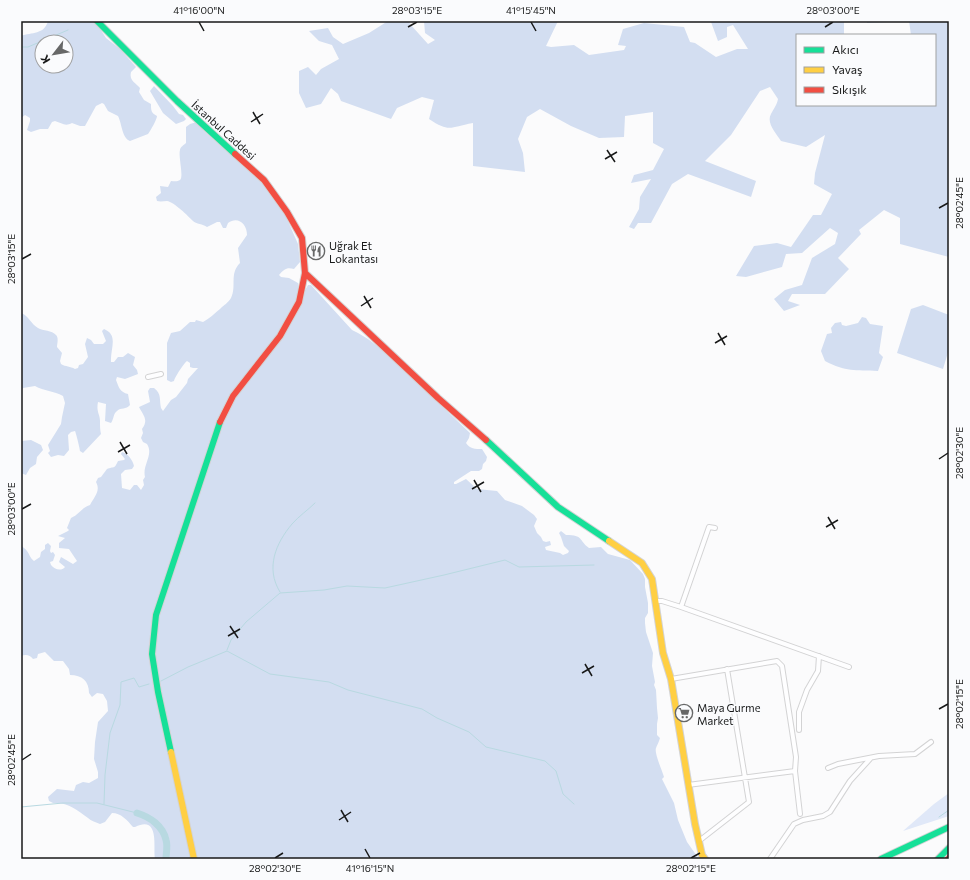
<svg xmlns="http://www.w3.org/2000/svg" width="970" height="880" font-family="Commissioner,sans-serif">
<rect width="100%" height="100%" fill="#fbfbfc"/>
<path fill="#e0e8f8" d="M949 793V816L903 831 934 804Z"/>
<path fill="#d3def1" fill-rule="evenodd" d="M48 21H95L106 38 120 49 136 67 131 72C129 81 135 82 140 88L139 92 144 100 151 104C151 110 151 113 157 116 157 119 151 130 148 134L130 141C122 138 122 124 118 116L108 111 104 104 102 103 96 106 85 126H80L72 123C65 127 62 123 55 121L52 122 48 129H40L31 132 27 130 30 121V118L25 115 21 118V36C32 32 44 35 48 21ZM42 42H66V66H42Z
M388 21H409L410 24 428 44 435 40 425 33 424 21H558L546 46 551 47 574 45 589 55 624 50 626 46 618 45 623 29 644 23 684 27 690 42 695 43 716 57 737 49H748L733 25 727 27V37L718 41 711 22 715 21H844V35H797V105H935V35H911L909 21 867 23V21H949V257L900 244V218L884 210 859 230 861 234 838 258 849 269 825 294H792L788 301 800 305 784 311 774 299 785 290 802 285 812 258 835 244 838 233 830 228 802 253 786 254 782 267 746 277 736 276 754 246 777 243 791 247 813 215H821L832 194 814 184 815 173 825 135 806 147 781 141C776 133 766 123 771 114 774 108 777 105 778 99L770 87 760 91 731 135 705 161 756 181 751 197 688 174 672 184 651 223H638L634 229 629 227 639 209 640 197 651 179 631 183 634 175 653 170 664 149 653 143V112L625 116 624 137 599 138 571 126 540 109 527 117 518 139 523 153 525 172 473 166V123C450 127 450 133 429 119L434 100 422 97 397 108 391 119 341 101 338 94 331 88 321 104 306 108 299 93V71L308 67 316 75 321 69 339 59 332 45 319 41 309 31 328 28 333 37 343 44 369 33Z
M154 86 173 106 179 114 183 115 186 119 184 121 176 124 163 113 150 91Z
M197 122 204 131 263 184 284 212 298 244 300 262 294 269C287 267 284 269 279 275L281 277 289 278 298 283 299 295 303 294 308 285H311L352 330 358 333 368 339 386 353 470 433 469 438 466 443C470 449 475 449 482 449L487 457 486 461 483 464 482 469 479 471H471L454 482V484H456L466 479 477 489 497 491 505 500 522 506 534 515 537 519 534 526 537 533 541 537 543 541 546 542 550 541 551 545 545 547 546 550 560 553 563 555 568 553 569 551 564 546 561 537 559 533 561 531 566 535C584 535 578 540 589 548L601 547 608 554 630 560 643 574 645 579V587L648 603V613L645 618V623L646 632 653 653 652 666 655 682 654 685 656 690 657 708 658 718 657 724V735L660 738C659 742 657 745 656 748 654 753 662 770 664 777L662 779 674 803 678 820 687 842 699 859H155C153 847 160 815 135 827H133C127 820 121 813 112 813L105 822 100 824C96 822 91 821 88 818 77 810 68 802 53 803L49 801 48 797 57 789 74 791 76 785 83 782 89 783 98 778V772L94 759 95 742 98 722 108 711 107 701 103 694 97 693 92 697 89 693C89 681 82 675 70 675L69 669 63 661H54L45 652 38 654 37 658 33 659C30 655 26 654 21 656V545C23 548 25 548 27 551 30 555 30 558 34 561L40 557 41 552 45 549V545L48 543 51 546 50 551 51 553 53 552 55 555 53 561 50 562 51 565C54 569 61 572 65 567L59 562 61 557 73 564 77 561 69 549 59 548V543L65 538 58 536 68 531 69 530 67 528 71 518C80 514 81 508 90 505 94 497 101 491 96 482L98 478 101 477 107 469C114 466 114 470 118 461L124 460 125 459 121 454 122 452C128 453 133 461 134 466L132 469 125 470 121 474 122 488 130 490 134 485H137L141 490 144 485 143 480 145 477C142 465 154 455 147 444L143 442 141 438 143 433 142 429C149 420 143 415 139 407L150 402 148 391 150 388H154C162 394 159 400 161 408L163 411 171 400 176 397 187 383 188 379 198 368H193L190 367V363L187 361C184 363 175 377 174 381L171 382 167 380V343L171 333 180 331 190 322H195L196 320 203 322C210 318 214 314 220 309 224 305 228 303 231 298 237 286 229 274 240 263L238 248 247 235C247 224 238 216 228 223L226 228H223L220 222H217L207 227C203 224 196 224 193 221 188 216 174 202 167 201 164 201 161 202 157 201L156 197 161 193 160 186 168 187 171 181C174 181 177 182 180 180 184 177 178 156 180 150 180 147 184 145 186 143V127L190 124Z
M923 305 949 315V349L943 369 897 353 911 309Z
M21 313C29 316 31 324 38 328 43 331 52 330 56 335 59 338 57 344 57 347L62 353 60 361 61 364C66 367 70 366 75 369L78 368 79 365 83 364 88 357 85 344 87 338 91 340 94 344H103L106 341 102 331 104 329C119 335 110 349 111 362H114L118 357H123L128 353 135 357 133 365 137 370 138 374 125 379 117 377 116 380C119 388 120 392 128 394L130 405C126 410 121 407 117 411 113 414 114 419 111 423L105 421 106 404 98 402C96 412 100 414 100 421 100 426 100 430 101 434L83 453 80 451C80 449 76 433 75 431L71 432 68 435 69 450 64 456 58 455 51 457 48 453 50 451 48 445 61 424 62 417 65 403 63 396C54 391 44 391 35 386L23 388 21 392Z
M862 317 866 318 870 324 883 326 879 353 883 357 878 371C855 370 846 372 825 361L821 351 827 334 832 333 831 328 835 323 841 322 842 325 846 326 858 323Z
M31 440 41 445 43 450 37 457 36 464 30 468 26 475 21 473V441Z"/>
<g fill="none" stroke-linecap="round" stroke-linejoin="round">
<path stroke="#b8d9e1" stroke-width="1" d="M21 47H28L68 30
M280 592C265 568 276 543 292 524 299 516 308 510 315 503
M227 650 231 640 246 622 280 593 324 590 347 586 385 588 444 575 505 560 519 567 594 565
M161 681 188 667 227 651 270 674 329 682 348 690 422 709 437 718 469 732 486 747 545 761 556 771 563 794 574 804
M104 804 105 775 110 733 120 705 121 682 134 678 139 687 149 684
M21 807 63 803H97L137 813
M939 817 949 810"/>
<path stroke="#b8d9e1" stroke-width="7" d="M137 813C150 817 163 826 166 840 168 846 166 853 166 859"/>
<defs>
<path id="street" d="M148 377 161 374
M655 601H662L681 607 849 667
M681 607 709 527 715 528
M671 679 777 661 782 666 796 757 795 771 800 814
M799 730V712L807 690 818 671 819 656
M828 768 838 764 879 756 915 754 931 742
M688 785 795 771
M699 841 749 802 727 669
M770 859 794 824 803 820 823 816 830 812 850 781 870 759"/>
<path id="fast" d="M97 21 177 101 235 154
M486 440 558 507 609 541
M171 752 158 692 152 654 156 615 220 422
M881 859 949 827
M938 859 949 848"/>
<path id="slow" d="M609 541 642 563 652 579 663 653 671 679 695 824 702 855 705 859
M171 752 194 859"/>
<path id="jam" d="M305 273 438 398 486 440
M220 422 233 396 280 336 299 302 305 273 302 238 287 212 264 180 235 154
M948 859 949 858"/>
</defs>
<use href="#street" stroke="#d3d3d4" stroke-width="6"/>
<use href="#fast" stroke="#d3d3d4" stroke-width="8"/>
<use href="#slow" stroke="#d3d3d4" stroke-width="8"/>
<use href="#jam" stroke="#d3d3d4" stroke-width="8"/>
<use href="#street" stroke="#fefeff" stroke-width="4"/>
<use href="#fast" stroke="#16e098" stroke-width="6"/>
<use href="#slow" stroke="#ffcf43" stroke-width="6"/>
<use href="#jam" stroke="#f24e42" stroke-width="6"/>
</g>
<path fill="none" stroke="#181919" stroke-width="1.5" d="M199 22 204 31M531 22 536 31M408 27 417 22M825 27 833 22M253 112 260 124M251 122 263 114M607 150 615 162M605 159 617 152M939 208 948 203M22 259 31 254M364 296 371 308M361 306 373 298M718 333 725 345M715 343 727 336M120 442 127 454M118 452 130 445M939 459 948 453M474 480 481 492M472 489 484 482M22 509 31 504M828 517 835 529M826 527 838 520M230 626 238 638M228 636 240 629M585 664 592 676M582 673 594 666M939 709 948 704M22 760 31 754M341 810 348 822M339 820 351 812M365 849 370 858M275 858 283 853M691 858 700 853"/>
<defs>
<symbol id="restaurant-ring" viewBox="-11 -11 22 22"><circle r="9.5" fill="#fafbfd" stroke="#676868" stroke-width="1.5"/><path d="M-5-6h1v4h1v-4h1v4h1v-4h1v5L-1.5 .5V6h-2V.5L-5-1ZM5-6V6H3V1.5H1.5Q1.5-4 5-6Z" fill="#676868"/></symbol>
<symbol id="supermarket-ring" viewBox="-11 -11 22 22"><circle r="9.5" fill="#fafbfd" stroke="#676868" stroke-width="1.5"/><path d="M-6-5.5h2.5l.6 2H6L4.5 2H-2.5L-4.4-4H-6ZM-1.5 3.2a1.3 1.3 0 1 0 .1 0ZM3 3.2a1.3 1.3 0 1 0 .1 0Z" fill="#676868"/></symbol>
</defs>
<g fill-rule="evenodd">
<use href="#restaurant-ring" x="306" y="241" width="20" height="20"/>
<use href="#supermarket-ring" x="674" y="703" width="20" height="20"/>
</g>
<g text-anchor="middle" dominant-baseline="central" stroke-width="3" stroke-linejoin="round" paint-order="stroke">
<g font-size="11" fill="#181919" stroke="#fafbfd">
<text transform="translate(224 130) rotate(42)">İstanbul Caddesi</text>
</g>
<g font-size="11" fill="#181919" stroke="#fafbfd" text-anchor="start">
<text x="329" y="245">Uğrak Et<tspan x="329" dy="13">Lokantası</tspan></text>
<text x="697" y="707">Maya Gurme<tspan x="697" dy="13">Market</tspan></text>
</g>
</g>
<rect width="970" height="880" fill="none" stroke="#fafbfd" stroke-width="44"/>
<rect x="796" y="34" width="140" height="72" fill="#fafbfd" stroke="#a0a1a2"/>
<rect x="804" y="47" width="20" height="6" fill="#16e098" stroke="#a0a1a2"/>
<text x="832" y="54" font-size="12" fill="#181919">Akıcı</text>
<rect x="804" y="67" width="20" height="6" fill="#ffcf43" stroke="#a0a1a2"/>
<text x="832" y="74" font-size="12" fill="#181919">Yavaş</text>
<rect x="804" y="87" width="20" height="6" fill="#f24e42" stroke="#a0a1a2"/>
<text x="832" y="94" font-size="12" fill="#181919">Sıkışık</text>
<g transform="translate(54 54) rotate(239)"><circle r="19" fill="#fafbfd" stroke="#a0a1a2"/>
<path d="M0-3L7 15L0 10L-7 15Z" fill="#676868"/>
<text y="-6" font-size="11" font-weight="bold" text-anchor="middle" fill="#181919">K</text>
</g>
<rect x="22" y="22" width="926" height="836" fill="none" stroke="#181919" stroke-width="1.5"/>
<g font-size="10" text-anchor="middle" fill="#181919">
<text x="199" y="14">41°16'00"N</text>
<text x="417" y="14">28°03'15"E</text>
<text x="531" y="14">41°15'45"N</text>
<text x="833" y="14">28°03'00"E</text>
<text transform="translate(959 203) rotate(-90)" y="4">28°02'45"E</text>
<text transform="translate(11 259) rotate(-90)" y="4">28°03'15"E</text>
<text transform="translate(959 453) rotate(-90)" y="4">28°02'30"E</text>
<text transform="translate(11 509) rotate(-90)" y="4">28°03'00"E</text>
<text transform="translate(959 704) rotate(-90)" y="4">28°02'15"E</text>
<text transform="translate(11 760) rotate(-90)" y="4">28°02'45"E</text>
<text x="275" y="872">28°02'30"E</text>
<text x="370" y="872">41°16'15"N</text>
<text x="691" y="872">28°02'15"E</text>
</g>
</svg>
